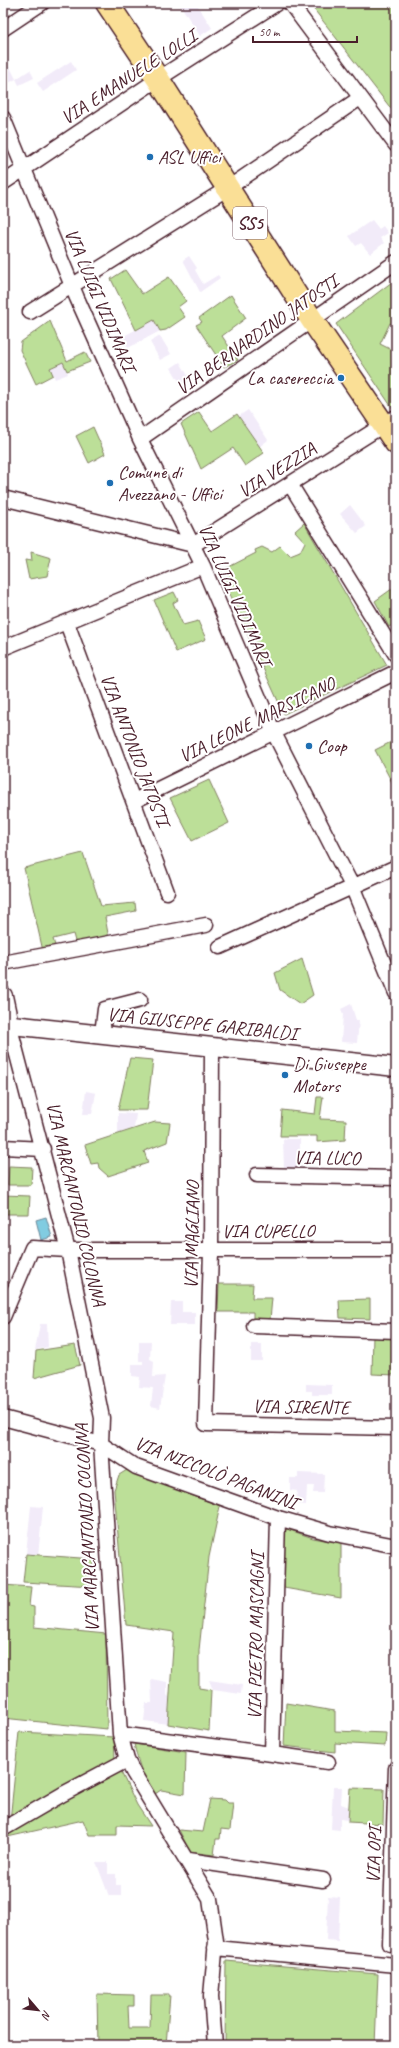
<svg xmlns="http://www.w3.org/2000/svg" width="399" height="2048" font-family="Caveat,sans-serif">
<rect width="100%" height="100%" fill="#fff"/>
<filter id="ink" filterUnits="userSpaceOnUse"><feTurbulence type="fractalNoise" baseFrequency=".025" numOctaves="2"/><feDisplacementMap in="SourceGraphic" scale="8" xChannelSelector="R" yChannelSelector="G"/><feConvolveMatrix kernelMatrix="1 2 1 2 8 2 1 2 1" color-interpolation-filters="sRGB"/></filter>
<g filter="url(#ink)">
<path fill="#f2ebf9" d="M179 3H196L212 28 200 36Z
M71 61 76 70 43 92 37 83Z
M10 67 16 79 30 70 34 78 19 85 16 79 3 86V71Z
M372 220 379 229 383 226 388 233 380 238 384 243 370 254 361 243 356 246 349 236Z
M189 256 197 268 195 270 203 284 218 275 220 278 200 292 183 260Z
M154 320 160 331 128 348 122 337Z
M160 336 171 354 160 360 150 342Z
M63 362 68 374 55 379 50 368Z
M180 362 191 381 182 386 171 368Z
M248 410 268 440 259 447 239 416Z
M350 505 366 526 357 533 340 514Z
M351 1004 356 1020H359L357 1043 341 1042 343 1014 341 1009Z
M86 1091 96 1093 92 1114H83Z
M118 1113 136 1114 134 1128 118 1134Z
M283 1139H300V1170L284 1169Z
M171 1302H182V1312H195V1325H170Z
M40 1324H47L48 1347 35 1350Z
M139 1341H151L150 1359 154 1361 153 1377 165 1376 160 1408 151 1406 153 1388 139 1387 140 1377 132 1376V1364H143V1361H139Z
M251 1344H262V1361H251Z
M306 1384 332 1385V1395H312V1391H306Z
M298 1473 324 1474 323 1493H313L314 1486H307L306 1505 296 1504 297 1491 290 1490V1478H298Z
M31 1506 43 1507 38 1556 26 1554Z
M151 1679 167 1682V1695L169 1697 168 1724 144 1721 146 1703H152Z
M209 1680 242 1685 241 1694 213 1690Z
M333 1787H342L341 1804 349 1807 348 1820 340 1819V1830L331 1829Z
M96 1862H108V1874H116V1885H121V1896H109Z
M328 1896 340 1897 338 1941 326 1940Z"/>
<path fill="#bcdf98" stroke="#837f62" d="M309 3H396V115Z
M125 270 142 294 169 277 186 301 178 307 185 317 166 330 160 331 154 320 136 330 111 279Z
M396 279V326L390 323 380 344 396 352V407L393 409 336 324Z
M231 295 246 318 222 336 238 360 224 367 196 325 202 322 199 318Z
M50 321 67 361 85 352 90 362 67 371 63 362 50 368 53 375 36 384 20 350 21 342Z
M199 412 212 431 237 414 264 453 245 466 233 448 201 469 181 424Z
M93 427 105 454 89 463 76 436Z
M304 523 387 665 284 714 219 572 256 553 255 550 262 547 272 552 280 546 290 556 300 552 305 542 295 531Z
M31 552 51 558 47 576 29 579 25 560 32 561Z
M396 586V623L389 627 375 601Z
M174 592 178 600 173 603 183 625 198 621 206 639 176 652 154 600Z
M393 741 396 747V790L375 750Z
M209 780 229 823 192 841 170 798Z
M83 853 101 906 135 903 136 911 105 917 109 939 76 945 73 934 53 939 56 949 43 951 24 868Z
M302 959 313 995 300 1004 280 990 275 973Z
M130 1058 153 1060 147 1110H118Z
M317 1097H323L320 1119 346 1120 345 1140 317 1142V1136H280L282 1110 315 1114Z
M155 1122 170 1123 167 1142 144 1151 148 1163 108 1176 99 1168 98 1163 91 1164 85 1145Z
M9 1166 32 1167 31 1185H8Z
M3 1195 30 1196 29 1214H3Z
M219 1284H253L252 1298H272L270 1320 253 1321V1312H218Z
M370 1299V1319L340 1318 339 1300Z
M373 1335H396L395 1375 372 1374Z
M75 1345 80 1365 34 1378 36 1351Z
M127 1470 220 1506 209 1557 199 1650V1688L211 1690 209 1731 168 1724 174 1632 126 1625 114 1490 119 1475Z
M284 1528 313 1538 341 1543V1598L284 1588Z
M26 1554 94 1559 93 1586 23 1582Z
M3 1585 31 1587 29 1606 34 1607V1627L106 1634 107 1729 3 1718Z
M286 1703 335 1711V1731L386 1733 385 1746 335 1743V1752L284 1746Z
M19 1732 114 1737 115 1760 10 1821Z
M134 1744 186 1752 185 1794 161 1790 155 1794C143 1780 138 1762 134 1744Z
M120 1770 137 1805 151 1826 117 1825V1835H89L83 1820 3 1838V1832Z
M350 1788 384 1789 383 1824 348 1822Z
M210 1799 225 1800 228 1803H233L230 1830 221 1829 220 1839H216L214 1855 190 1852 179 1830 203 1832Z
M226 1961 378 1974 375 2045H225Z
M97 1994 134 1995V2006H128L129 2028H150L151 1995H170L166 2045H98Z"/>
<path fill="#81cce1" stroke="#6b8798" d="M46 1217 52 1237 41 1240 36 1220Z"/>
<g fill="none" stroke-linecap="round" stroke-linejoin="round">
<defs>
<path id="minor" d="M290 3 396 145
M3 29 42 3
M3 118 77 298 140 439 203 566 274 733 352 886 396 993
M3 183 158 79 277 3
M30 312 228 188 360 98
M140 439 396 262
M290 484 396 655
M3 498 193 545 396 417
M67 623 167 892
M3 648 203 566
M134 801 396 672
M220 947 396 867
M3 963 206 925
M9 1024 68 1250 102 1418 101 1444 120 1734 127 1760 133 1772 210 1899 216 1941 211 1996 215 2045
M102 1034 105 1009 140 1000
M212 1047 211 1251 206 1424 396 1428
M3 1147 43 1149
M257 1175 396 1178
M3 1317 32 1248 68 1250H396
M254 1326 396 1331
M3 1418 101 1444 136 1467 278 1518 330 1533 396 1546
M120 1734 272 1754 278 1518
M272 1754 328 1762
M3 1829 63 1794 127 1760
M188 1860 323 1880
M390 1944 396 1768
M215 1948 396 1965"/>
<path id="tertiary" d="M3 996 9 1024
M3 1024 396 1067"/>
<path id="primary" d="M107 3 158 79 312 320 396 443"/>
</defs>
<use href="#minor" stroke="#4a1f2b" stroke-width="17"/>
<use href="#tertiary" stroke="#4a1f2b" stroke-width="21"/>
<use href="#primary" stroke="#4a1f2b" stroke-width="25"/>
<use href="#minor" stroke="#fff" stroke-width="14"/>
<use href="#tertiary" stroke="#fff" stroke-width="18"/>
<use href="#primary" stroke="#fadf96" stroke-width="22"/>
</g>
</g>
<g fill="#1f6fb2" stroke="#fff" stroke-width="1.5">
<circle cx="150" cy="157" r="4"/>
<circle cx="341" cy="378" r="4"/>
<circle cx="110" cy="483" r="4"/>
<circle cx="309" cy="746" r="4"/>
<circle cx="285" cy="1075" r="4"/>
</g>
<g text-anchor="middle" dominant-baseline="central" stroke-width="4" stroke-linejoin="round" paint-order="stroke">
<rect fill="#fff" stroke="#80626b" stroke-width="1" x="233" y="207" width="34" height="32" rx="3"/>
<g font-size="18" font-weight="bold" fill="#4a1f2b">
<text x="250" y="223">SS5</text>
</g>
<g font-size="19" fill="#4a1f2b" stroke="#fff">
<text transform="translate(129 77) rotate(-33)">VIA EMANUELE LOLLI</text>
<text transform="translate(100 300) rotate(67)">VIA LUIGI VIDIMARI</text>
<text transform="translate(257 335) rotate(-35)">VIA BERNARDINO JATOSTI</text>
<text transform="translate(277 470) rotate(-32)">VIA VEZZIA</text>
<text transform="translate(235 595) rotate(66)">VIA LUIGI VIDIMARI</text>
<text transform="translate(257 720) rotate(-26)">VIA LEONE MARSICANO</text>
<text transform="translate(135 750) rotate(69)">VIA ANTONIO JATOSTI</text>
<text transform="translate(202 1024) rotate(6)">VIA GIUSEPPE GARIBALDI</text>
<text transform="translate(327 1158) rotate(1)">VIA LUCO</text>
<text transform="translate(76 1204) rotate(77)">VIA MARCANTONIO COLONNA</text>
<text x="268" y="1231">VIA CUPELLO</text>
<text transform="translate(192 1235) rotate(-89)">VIA MAGLIANO</text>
<text transform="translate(301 1407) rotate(1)">VIA SIRENTE</text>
<text transform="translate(216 1473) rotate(21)">VIA NICCOLÒ PAGANINI</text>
<text transform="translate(87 1528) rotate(-93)">VIA MARCANTONIO COLONNA</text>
<text transform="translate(256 1636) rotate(-89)">VIA PIETRO MASCAGNI</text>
<text transform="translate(374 1855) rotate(-88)">VIA OPI</text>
</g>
<g font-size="19" fill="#4a1f2b" stroke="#fff" text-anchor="start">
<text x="158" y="157">ASL Uffici</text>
<text x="333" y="378" text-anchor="end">La casereccia</text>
<text x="118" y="472">Comune di<tspan x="118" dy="22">Avezzano - Uffici</tspan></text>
<text x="317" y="746">Coop</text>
<text x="293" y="1064">Di Giuseppe<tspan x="293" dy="22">Motors</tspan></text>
</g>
</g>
<rect width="399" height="2048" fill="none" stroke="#fff" stroke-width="16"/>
<rect x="8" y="8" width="383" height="2032" fill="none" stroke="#4a1f2b" stroke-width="1.5" filter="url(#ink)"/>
<g transform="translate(38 2010) rotate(118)" stroke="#ffffff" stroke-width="3" paint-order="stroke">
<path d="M0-3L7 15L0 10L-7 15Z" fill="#4a1f2b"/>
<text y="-6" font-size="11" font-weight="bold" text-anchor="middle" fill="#4a1f2b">N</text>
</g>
<path d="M253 36v6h104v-6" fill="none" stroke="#4a1f2b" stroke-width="2"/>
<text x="259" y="36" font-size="12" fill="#4a1f2b" stroke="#ffffff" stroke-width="3" paint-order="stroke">50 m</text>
</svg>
